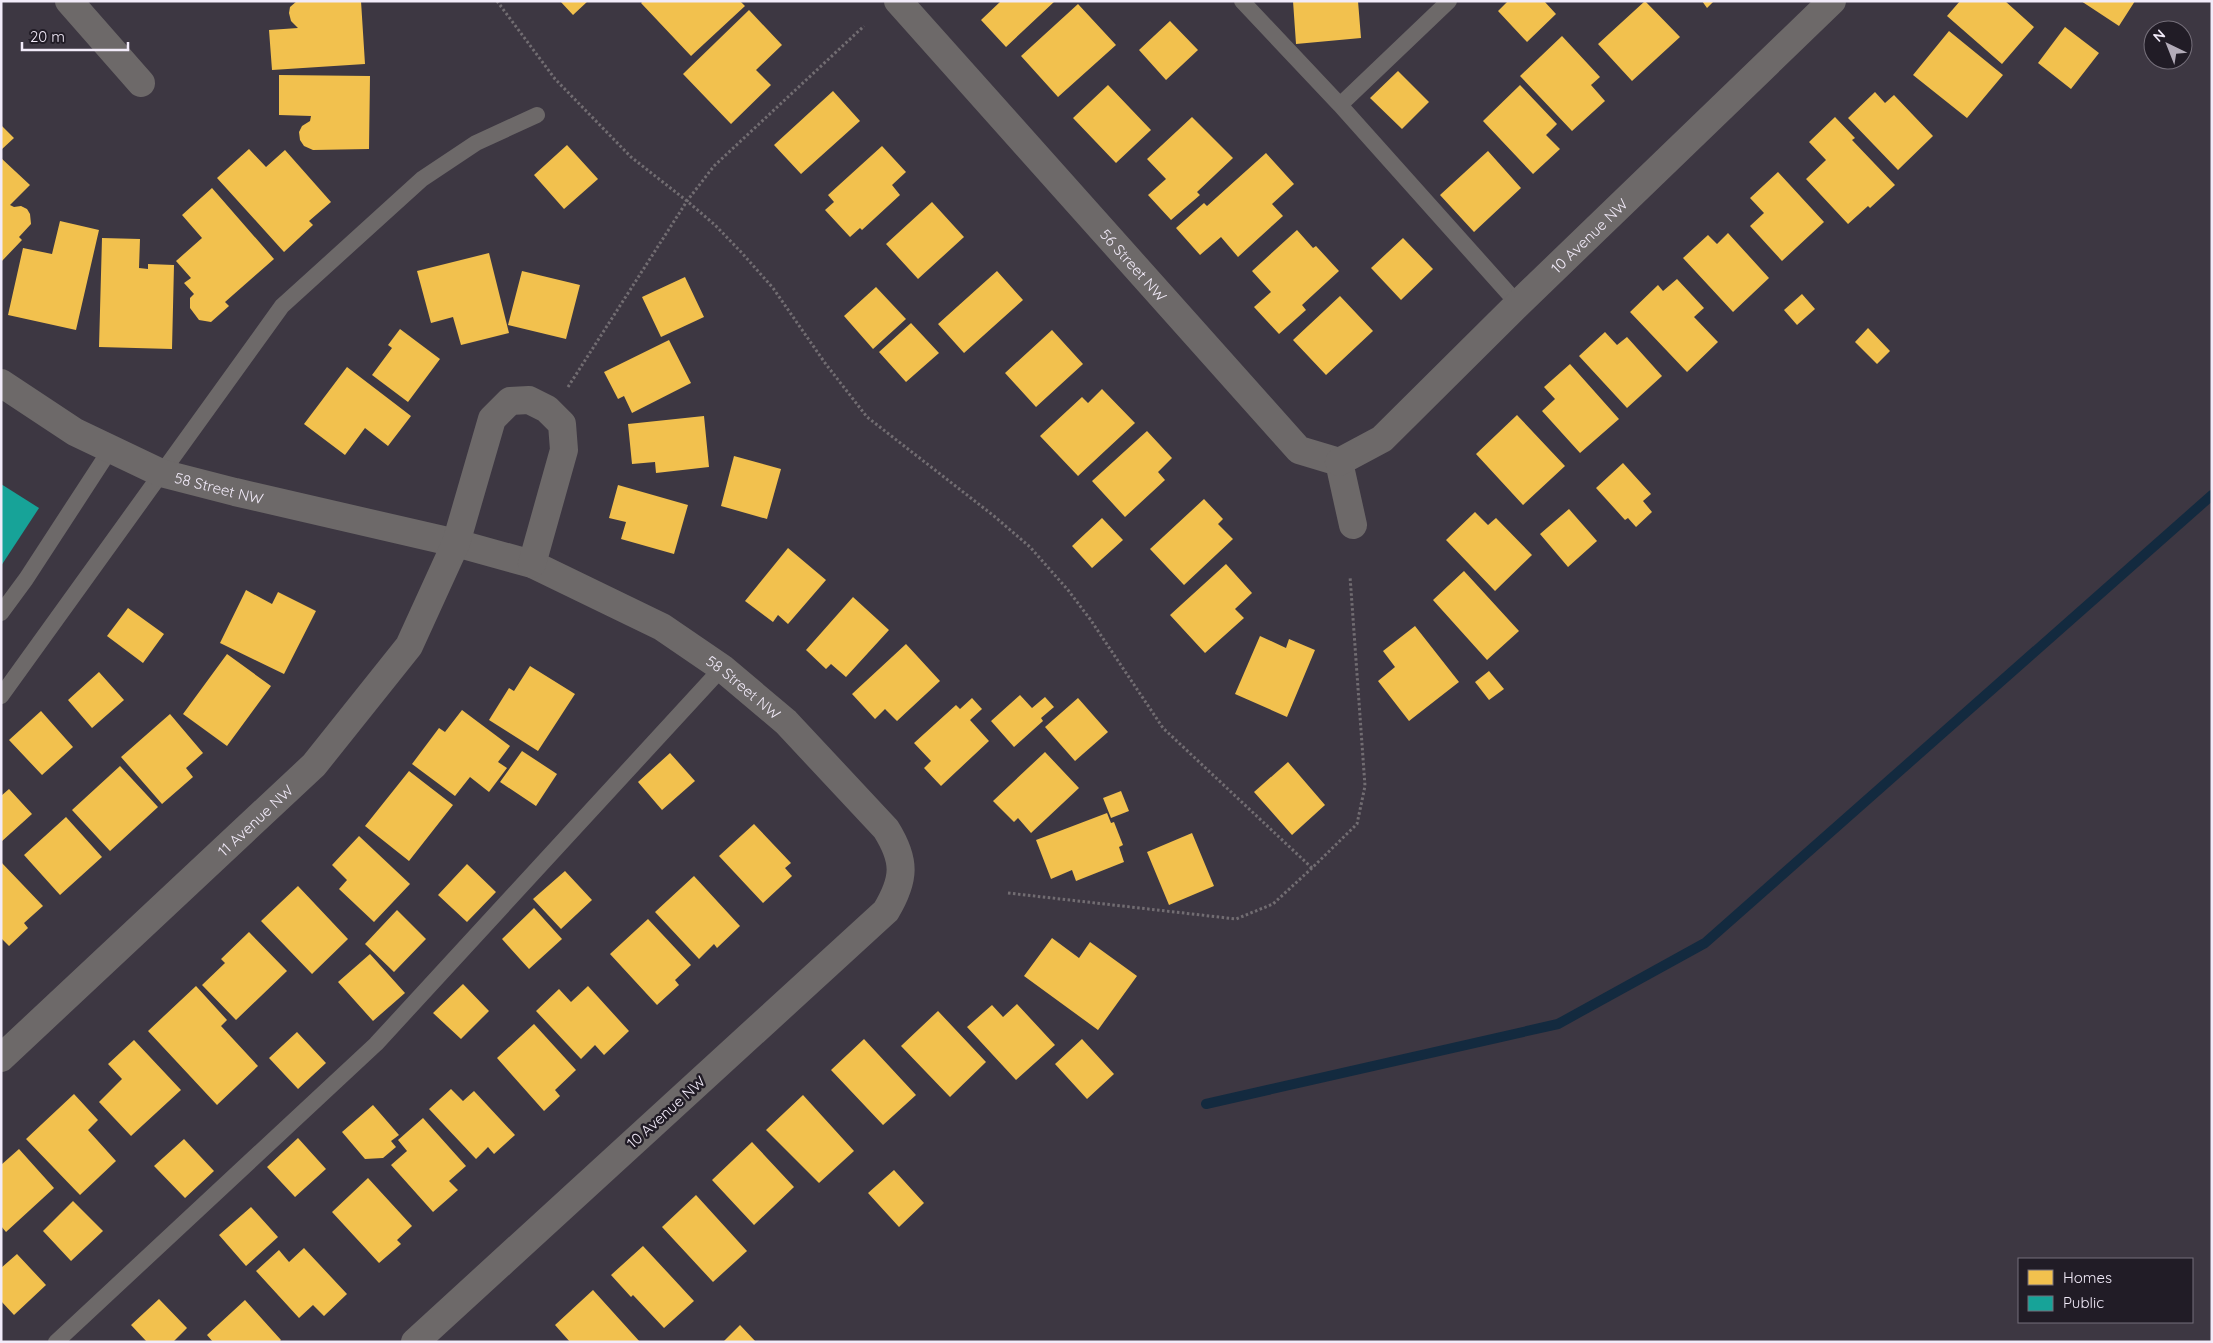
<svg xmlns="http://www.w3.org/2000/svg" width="2213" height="1343" font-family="Quicksand,sans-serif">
<rect width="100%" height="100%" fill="#3d3742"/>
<path fill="#f2c14e" d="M297 1H361L365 64 272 70 269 30 298 28 291 21 289 13 290 7Z
M560 1H588L573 15Z
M643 1H740L745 6 691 56 641 3Z
M1001 1H1055L1006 47 981 20Z
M1293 1H1358L1361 38 1296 44Z
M1508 1H1544L1556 14 1527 42 1498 11Z
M1645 1 1680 37 1632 81 1598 44Z
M1702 1H1714L1707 8Z
M1960 1H2005L2034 27 2002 64 1947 16Z
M2081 1H2135L2119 26Z
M1078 4 1116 45 1058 97 1021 56Z
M749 10 782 45 756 70 771 85 731 124 683 74Z
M1170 21 1198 50 1166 80 1139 50Z
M2065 27 2099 53 2071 89 2038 63Z
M1949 31 2003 75 1967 118 1913 75Z
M1562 36 1600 77 1591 85 1605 101 1572 131 1520 76Z
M1398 71 1429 102 1402 129 1370 98Z
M279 75 370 76 369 149 313 150 304 146 300 140 299 132 302 126 310 121 311 116 279 115Z
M1108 85 1151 130 1116 163 1073 118Z
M1520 85 1557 124 1546 135 1560 149 1533 174 1483 121Z
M833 91 860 121 801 174 774 145Z
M1875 92 1885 103 1894 95 1933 136 1898 170 1848 118Z
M1192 117 1233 158 1197 192 1200 195 1171 220 1148 195 1166 179 1147 159Z
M1835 117 1855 138 1852 140 1895 185 1870 208 1868 206 1848 224 1806 179 1826 160 1809 142Z
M1 125 14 138 1 150Z
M567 145 598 179 564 209 534 175Z
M882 146 906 172 892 185 900 195 862 230 860 228 850 237 825 210 834 202 828 195Z
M249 149 266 167 285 150 331 202 309 221 313 225 284 252 217 178Z
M1488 151 1521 188 1474 232 1440 195Z
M1266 153 1294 184 1272 204 1283 216 1238 257 1221 237 1200 255 1176 228 1204 203 1207 206Z
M1 158 30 185 10 205 14 207 21 206 27 209 30 214 31 224 19 237 22 240 1 262Z
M1778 172 1824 222 1782 261 1750 226 1764 213 1750 198Z
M212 188 274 259 225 302 229 306 211 322 199 320 190 308V298L194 294 184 283 191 278 176 261 202 238 182 215Z
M932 202 964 237 918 279 886 244Z
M60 221 99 230 76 330 8 315 23 248 52 254Z
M1297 230 1313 248 1316 246 1339 271 1302 305 1306 310 1279 334 1254 307 1271 292 1252 271Z
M1728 233 1769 278 1733 312 1683 258 1708 235 1717 244Z
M102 238 140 239 139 268 148 269V264L174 265 172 349 99 347Z
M1403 238 1433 269 1401 300 1371 268Z
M489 253 509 333 461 345 453 317 431 323 417 271Z
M522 271 580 285 566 339 508 325Z
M997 271 1023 300 964 353 938 324Z
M685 277 704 317 661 337 642 297Z
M1677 279 1704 308 1694 317 1718 342 1687 372 1630 312 1658 285 1663 291Z
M876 287 906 319 873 349 844 316Z
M1802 294 1815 309 1797 325 1784 310Z
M1340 296 1373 331 1326 375 1293 340Z
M911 323 939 353 906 382 879 352Z
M1868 328 1890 351 1877 364 1855 342Z
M400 329 440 359 408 402 372 375 392 348 388 345Z
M1052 330 1083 364 1036 407 1005 373Z
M1605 332 1617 345 1627 337 1662 376 1627 408 1579 356Z
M669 340 691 383 632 413 624 396 618 399 604 372Z
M1570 364 1619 419 1580 453 1542 411 1555 399 1544 387Z
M347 367 411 416 388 446 365 428 345 455 304 424Z
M1102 389 1135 423 1078 476 1040 436 1082 397 1088 403Z
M1517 415 1565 466 1523 505 1476 454Z
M704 416 709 467 656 473 655 462 632 464 628 424Z
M1147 431 1172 458 1158 472 1165 480 1125 517 1092 481Z
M734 456 781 469 767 519 721 506Z
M1623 463 1651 494 1643 501 1652 512 1636 527 1628 518 1625 520 1596 488Z
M618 485 688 505 674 554 621 539 626 522 609 518Z
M1204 499 1223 519 1218 524 1233 539 1184 585 1150 549Z
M1569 509 1597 541 1568 567 1540 534Z
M1475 512 1488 525 1496 518 1532 555 1495 591 1446 540Z
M1102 518 1123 540 1092 568 1072 546Z
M788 548 826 580 788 624 778 615 773 622 745 601Z
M1226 564 1252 593 1235 609 1244 618 1205 653 1170 615Z
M1464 571 1519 631 1487 660 1433 600Z
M246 590 272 604 278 592 316 611 284 674 220 643Z
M853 597 889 630 846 677 831 664 826 669 806 650Z
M128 608 164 634 143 663 107 636Z
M1415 626 1459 682 1409 721 1378 681 1395 667 1383 651Z
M1260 636 1286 648 1289 639 1315 650 1287 717 1235 694Z
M906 644 940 681 897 721 885 709 875 719 852 694Z
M227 654 271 686 227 746 183 714Z
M530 666 575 694 538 751 489 720 509 688 514 691Z
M1489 671 1504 689 1489 700 1475 682Z
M99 672 124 700 92 728 68 700Z
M1020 695 1032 708 1045 697 1054 707 1041 718 1043 721 1014 747 991 721Z
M972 698 982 709 970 720 989 741 941 786 924 768 931 761 914 743 956 705 960 709Z
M1078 698 1108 732 1075 761 1045 727Z
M462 710 510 746 498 762 507 768 489 792 470 777 455 796 412 764 439 728 445 732Z
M41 711 73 747 42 775 9 740Z
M170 714 203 753 186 768 193 777 162 804 121 757Z
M522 751 557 774 536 806 500 782Z
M1045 752 1079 788 1031 833 1018 818 1014 822 993 801Z
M670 753 695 781 662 810 638 782Z
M1288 762 1325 805 1292 835 1254 792Z
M120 766 158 807 110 851 72 810Z
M409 771 453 805 409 861 365 826Z
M9 789 32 814 1 842V796Z
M1121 791 1129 811 1111 818 1103 798Z
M1107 813 1111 823 1114 822 1123 845 1119 847 1124 862 1076 881 1072 870 1051 879 1036 840Z
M66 817 102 857 60 895 24 855Z
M754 824 791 863 785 868 792 876 763 903 719 856Z
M1192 833 1214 886 1169 905 1147 852Z
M359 836 410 884 374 922 339 889 347 880 332 865Z
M1 862 43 906 24 923 28 928 9 946 1 938Z
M467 864 496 892 467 922 438 895Z
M565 871 592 900 561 929 533 899Z
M694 876 740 926 717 948 714 944 699 959 655 912Z
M298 886 348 939 312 974 261 921Z
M534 908 562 939 529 969 502 939Z
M397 910 426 939 394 972 365 944Z
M648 919 691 965 675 980 679 985 657 1005 610 954Z
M249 932 287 971 236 1020 202 985 225 963 221 959Z
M1052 938 1079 958 1090 942 1137 976 1098 1030 1024 976Z
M370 954 405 993 373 1021 338 982Z
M463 984 489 1011 461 1039 433 1013Z
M196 986 227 1020 221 1026 258 1066 217 1105 148 1031Z
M588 986 629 1031 604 1055 595 1045 581 1059 536 1011 559 989 571 1002Z
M1017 1004 1055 1045 1016 1080 967 1027 992 1005 1003 1017Z
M938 1011 986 1062 950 1097 901 1046Z
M534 1024 576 1070 555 1090 560 1096 544 1111 497 1058Z
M297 1032 326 1063 298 1089 269 1058Z
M864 1039 916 1095 883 1125 831 1070Z
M1082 1039 1114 1074 1087 1099 1055 1064Z
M134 1040 181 1090 131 1136 99 1102 122 1079 108 1064Z
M451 1089 463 1101 474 1091 515 1135 494 1154 488 1147 476 1159 429 1109Z
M74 1094 98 1120 88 1130 116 1161 80 1195 26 1139Z
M803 1095 854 1151 819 1183 766 1130Z
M373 1105 399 1135 391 1141 396 1147 383 1158 365 1159 342 1132Z
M423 1118 466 1166 449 1181 458 1190 433 1212 391 1165 407 1151 398 1140Z
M298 1138 326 1169 295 1197 267 1167Z
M184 1139 214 1171 185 1198 154 1166Z
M752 1142 794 1187 754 1225 712 1180Z
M19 1149 54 1188 6 1232 1 1226V1165Z
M894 1170 924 1203 899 1227 868 1193Z
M368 1178 412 1226 397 1240 401 1244 379 1263 332 1212Z
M696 1195 747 1251 713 1282 662 1227Z
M73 1201 103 1231 71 1261 43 1231Z
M251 1207 278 1237 246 1266 219 1235Z
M643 1246 694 1301 664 1328 633 1295 631 1297 611 1275Z
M304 1248 347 1294 324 1316 313 1305 299 1318 256 1271 279 1250 289 1262Z
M17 1254 46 1285 14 1315 1 1301V1268Z
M593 1290 640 1342H570L555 1325Z
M159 1299 187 1328 173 1342H147L131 1325Z
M245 1300 281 1340 279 1342H213L207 1335Z
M740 1325 756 1342H723Z"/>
<path fill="#17a398" d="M1 484 39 508 1 566Z"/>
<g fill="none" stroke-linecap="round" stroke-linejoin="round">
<path stroke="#132a3f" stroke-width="10" d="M1206 1104 1558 1024 1705 943 2212 495"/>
<path stroke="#726d72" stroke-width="3" stroke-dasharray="2.5 2.5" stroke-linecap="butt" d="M497 1 555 79 631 157 687 201 715 225 742 253 773 288 825 363 867 417 994 516 1030 547 1068 590 1090 619 1163 728 1312 868
M568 387 687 201 714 166 864 26
M1008 893 1236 919 1273 904 1312 868 1357 824 1365 786 1350 576"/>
<path stroke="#6d6969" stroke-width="16" d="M1242 1 1340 105 1518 304
M1340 105 1449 1
M1 613 26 579 110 450
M1 696 282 306 422 179 476 143 537 115
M56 1342 376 1044 722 668"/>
<g stroke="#6d6969" stroke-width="28">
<path d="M69 1 141 83"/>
<path id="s1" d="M898 1 1299 450 1339 462 1353 525"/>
<path id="s2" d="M1 383 75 432 161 473 235 492 456 543 532 564 662 627 722 668 786 722 886 829C906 861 905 879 886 911L415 1342"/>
<path id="s3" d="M1339 462 1382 439 1518 304 1832 1"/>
<path id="s4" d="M1 1058 314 765 409 646 456 543 492 419 510 401 529 400 547 409 562 424 564 450 532 564"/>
</g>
</g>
<g text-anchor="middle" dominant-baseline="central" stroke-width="5" stroke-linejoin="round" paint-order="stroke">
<g font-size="15" fill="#f2ebf9" stroke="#211c26">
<text stroke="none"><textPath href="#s3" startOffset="339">10 Avenue NW</textPath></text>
<text stroke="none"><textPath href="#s1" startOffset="354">56 Street NW</textPath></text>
<text stroke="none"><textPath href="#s2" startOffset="244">58 Street NW</textPath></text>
<text stroke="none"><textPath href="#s2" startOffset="812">58 Street NW</textPath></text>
<text stroke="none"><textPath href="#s4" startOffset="348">11 Avenue NW</textPath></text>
<text transform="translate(666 1112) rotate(-42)">10 Avenue NW</text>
</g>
</g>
<rect width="2213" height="1343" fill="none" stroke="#f2ebf9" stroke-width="5"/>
<rect x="2018" y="1258" width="175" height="65" fill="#211c26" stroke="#756f7a"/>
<rect x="2028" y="1270" width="25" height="15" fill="#f2c14e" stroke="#756f7a"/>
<text x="2063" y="1283" font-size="15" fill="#f2ebf9">Homes</text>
<rect x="2028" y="1296" width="25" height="15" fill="#17a398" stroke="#756f7a"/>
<text x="2063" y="1308" font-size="15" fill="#f2ebf9">Public</text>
<g transform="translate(2168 45) rotate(317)"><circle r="24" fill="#211c26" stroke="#756f7a"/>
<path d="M0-4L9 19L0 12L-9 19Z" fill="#b3acb9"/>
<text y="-8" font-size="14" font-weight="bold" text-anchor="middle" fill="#f2ebf9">N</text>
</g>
<path d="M22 42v8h106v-8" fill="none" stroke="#f2ebf9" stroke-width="2.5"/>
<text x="30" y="42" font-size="15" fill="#f2ebf9" stroke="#211c26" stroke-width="4" paint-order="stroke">20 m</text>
</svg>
